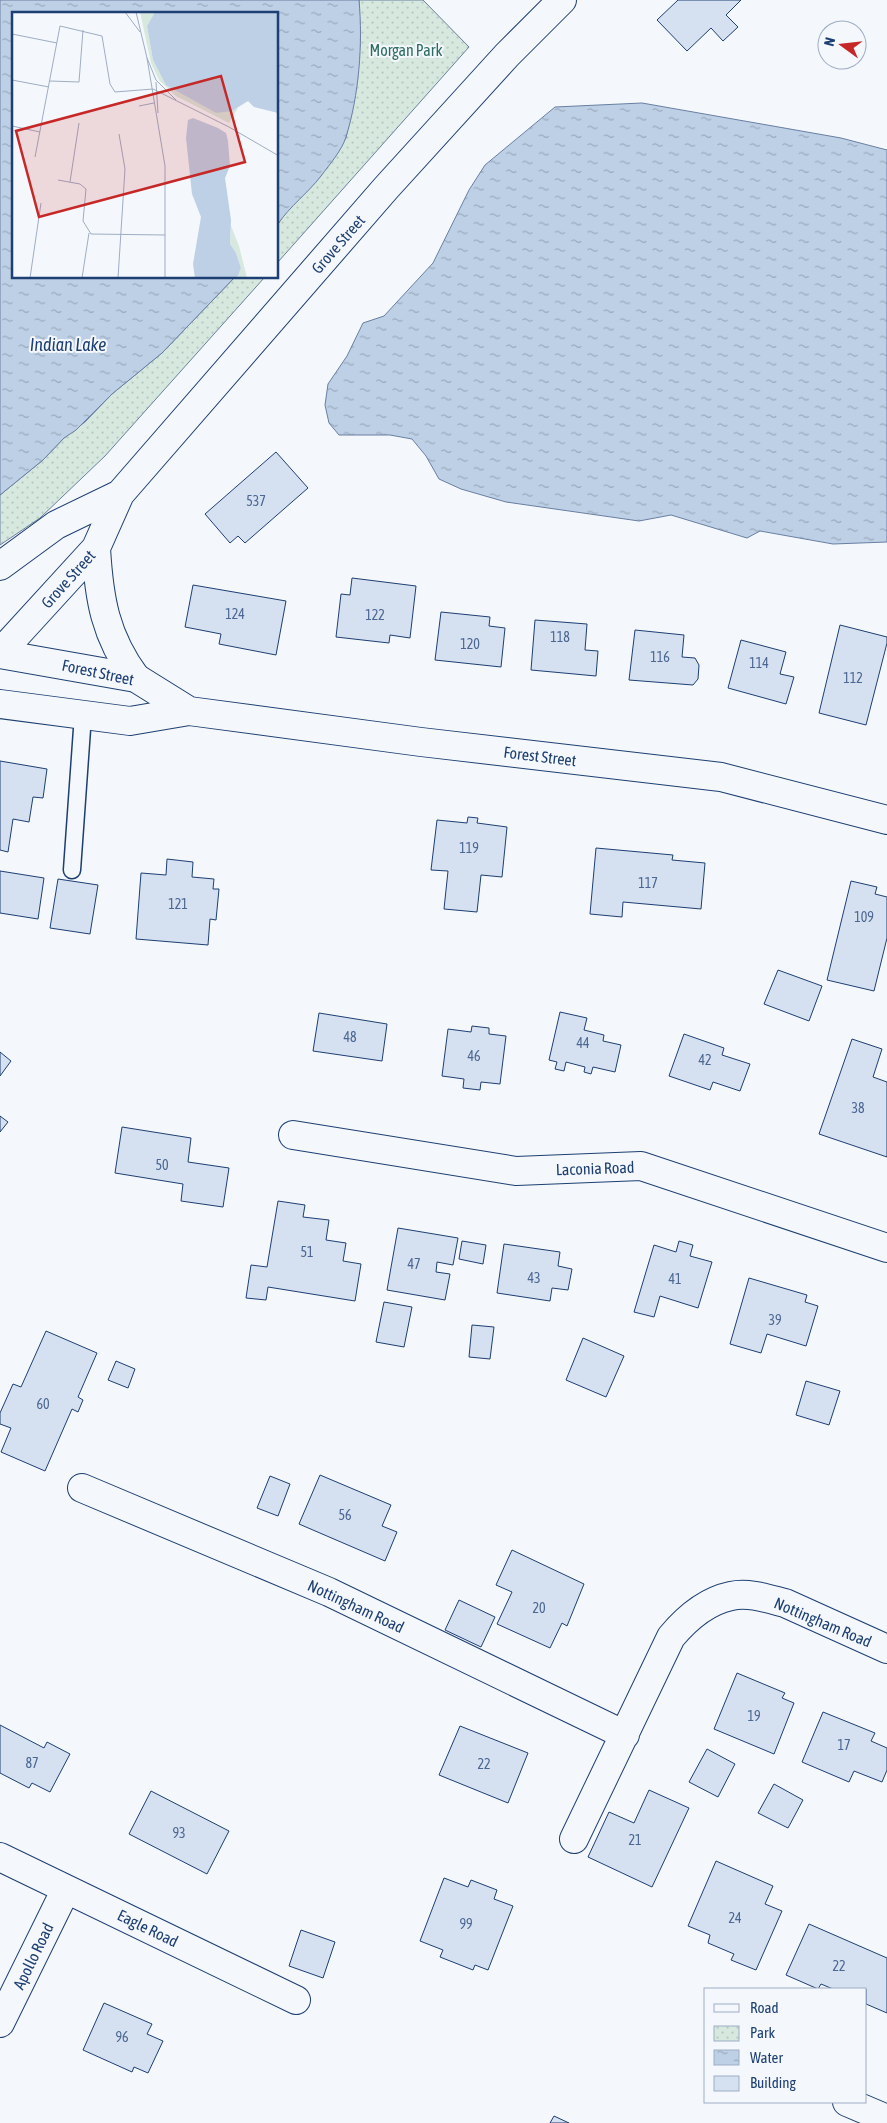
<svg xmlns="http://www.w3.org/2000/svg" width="887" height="2123" font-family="'Asap Condensed',sans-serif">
<defs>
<pattern id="park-dots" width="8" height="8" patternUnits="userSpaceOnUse" patternTransform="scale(1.25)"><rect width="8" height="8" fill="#d7e8df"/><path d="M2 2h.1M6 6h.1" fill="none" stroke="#b8c8c3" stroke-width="1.8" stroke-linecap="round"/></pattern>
<pattern id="water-ripples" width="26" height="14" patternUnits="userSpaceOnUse" patternTransform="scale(1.25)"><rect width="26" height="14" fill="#bed0e5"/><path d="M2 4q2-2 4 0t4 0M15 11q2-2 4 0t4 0" fill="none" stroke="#9aaabe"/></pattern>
</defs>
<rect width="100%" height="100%" fill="#f4f7fb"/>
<path fill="url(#park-dots)" stroke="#687fa3" d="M359 0H423L469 47 278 262V224L284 214 320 177 346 138 357 78 360 43Z
M234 278H264L105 456 40 518 0 545V495L43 460 64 438 85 422 112 394 162 353Z"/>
<path fill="url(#water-ripples)" stroke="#687fa3" d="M0 0H359C363 44 359 95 346 137 342 150 330 164 321 176 308 193 290 206 278 224V14H14V278H234L162 353 112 394 76 430 64 438 43 460 0 495Z
M642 103 841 138 887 150V542L833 544 760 531 747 538 671 515 639 521 506 502 461 489 439 479 426 456 412 439 390 435H339L329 423 325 405 328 384 347 356 363 323 384 316 433 263 469 190 485 165 555 107Z"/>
<path fill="#d5e0f0" stroke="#1d3f73" d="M678 0H741L726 15 738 27 723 41 711 28 687 51 657 20Z
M276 452 308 488 245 543 238 536 230 543 205 514Z
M352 578 416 586 410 638 390 635 389 643 336 637 341 594 350 595Z
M193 585 286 601 276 655 219 644 221 634 185 627Z
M441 612 490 617 489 626 505 628 501 667 435 660Z
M535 620 587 624 585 650 598 651 596 676 531 670Z
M840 625 887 637V643L866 725 819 713Z
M635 630 684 635 682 657 695 658 699 665 698 679 693 685 629 680Z
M741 640 786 652 780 674 794 677 786 704 728 688Z
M0 761 47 769 43 798 33 797 29 822 13 819 8 852 0 850Z
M468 817 478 818 477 823 507 827 502 877 481 875 477 912 444 909 448 871 431 870 437 820 467 823Z
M596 848 673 855 672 860 705 863 701 909 623 902 622 917 590 914Z
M167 859 193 862 192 877 214 879 213 889H219L216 920 210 919 208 945 136 939 141 873 166 875Z
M0 871 44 878 38 919 0 913Z
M58 879 98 885 90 934 50 928Z
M851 881 877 887 875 894 887 897V938L874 991 827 980Z
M778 970 822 986 809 1021 764 1004Z
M560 1012 587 1018 584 1030 604 1035 603 1041 621 1045 615 1072 593 1067 591 1074 584 1072 585 1067 566 1062 564 1071 555 1069 557 1062 549 1060Z
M319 1013 387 1024 382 1061 313 1051Z
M472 1026 489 1028V1034L506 1036 500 1084 481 1082 480 1090 463 1088 464 1079 442 1076 448 1029 471 1032Z
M684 1034 724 1048 722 1055 750 1064 740 1091 713 1082 710 1090 669 1076Z
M852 1039 882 1049 873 1077 887 1082V1157L819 1134Z
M0 1052 11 1061 0 1076Z
M0 1116 8 1122 0 1132Z
M122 1127 191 1138 188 1162 229 1168 223 1207 181 1201 183 1184 115 1173Z
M278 1201 305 1205 303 1217 329 1220 326 1240 346 1243 343 1261 361 1264 355 1301 268 1287 266 1300 246 1298 251 1265 267 1267Z
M398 1228 458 1238 453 1265 437 1262 436 1272 450 1274 445 1300 387 1290Z
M462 1241 486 1245 483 1264 459 1259Z
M679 1241 693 1245 690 1256 712 1262 698 1308 660 1296 654 1317 634 1312 654 1245 676 1252Z
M504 1244 560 1252 558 1266 572 1269 568 1290 552 1288 550 1301 497 1293Z
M749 1278 807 1295 805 1302 818 1306 806 1346 767 1334 761 1353 730 1344Z
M384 1302 412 1307 404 1347 376 1342Z
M472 1325 494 1327 490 1359 469 1357Z
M46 1331 97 1353 78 1397 83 1400 78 1412 72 1409 45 1471 1 1452 11 1428 0 1424V1413L13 1384 21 1387Z
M583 1338 624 1356 606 1397 566 1380Z
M116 1361 135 1369 128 1388 108 1380Z
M806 1381 840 1391 829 1425 796 1415Z
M320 1475 391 1505 382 1526 397 1532 385 1561 299 1524Z
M270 1476 290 1484 278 1516 257 1508Z
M512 1550 584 1584 567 1626 562 1623 550 1648 497 1624 512 1592 496 1585Z
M459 1600 495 1617 481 1647 445 1630Z
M737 1673 785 1693 782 1698 794 1703 774 1754 714 1729Z
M823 1712 875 1733 871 1741 887 1748V1770L882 1782 854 1771 849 1782 802 1762Z
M0 1725 44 1748 47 1742 70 1754 50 1792 32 1783 29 1788 0 1773Z
M460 1726 528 1753 508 1803 439 1775Z
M707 1749 735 1764 718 1797 689 1782Z
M774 1784 803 1800 788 1828 758 1813Z
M649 1790 689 1808 652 1887 588 1857 609 1812 634 1823Z
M151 1791 229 1831 207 1874 129 1834Z
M716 1861 773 1886 765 1904 782 1911 756 1970 731 1960 734 1954 708 1943 710 1935 688 1926Z
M444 1878 468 1887 471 1880 497 1890 494 1899 513 1906 488 1970 475 1965 473 1970 440 1957 443 1950 420 1941Z
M809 1924 887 1958V2013L866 2004V1989H833L821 1984 818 1989 786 1975Z
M301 1930 335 1942 323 1978 289 1966Z
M104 2003 152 2024 147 2034 163 2041 148 2073 134 2067 132 2072 83 2050Z
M554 2116 569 2123H550Z"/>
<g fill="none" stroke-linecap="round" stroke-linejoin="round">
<defs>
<path id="lane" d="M72 870 83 715"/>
<path id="street" d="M293 1135 516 1171 641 1166 887 1248
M82 1488 329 1592 625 1735
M574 1839 671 1637C686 1619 707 1601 731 1596 749 1592 769 1599 785 1603L887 1649
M0 1857 296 2000
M0 2023 66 1889
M847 2102 887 2119"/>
<path id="secondary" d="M0 654 136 678 189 711
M0 704 130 721 189 711 421 742 721 777 887 820"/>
<path id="primary" d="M96 548C99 599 105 636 136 678
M0 566 56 525 120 494
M0 653 96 548 120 494 386 188 507 55 562 0"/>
</defs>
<use href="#lane" stroke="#1d3f73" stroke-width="19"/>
<use href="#street" stroke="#1d3f73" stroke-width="30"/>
<use href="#secondary" stroke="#1d3f73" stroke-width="30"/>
<use href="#primary" stroke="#1d3f73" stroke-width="30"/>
<use href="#lane" stroke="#f4f7fb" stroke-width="16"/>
<use href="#street" stroke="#f4f7fb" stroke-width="28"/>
<use href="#secondary" stroke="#f4f7fb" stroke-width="28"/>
<use href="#primary" stroke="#f4f7fb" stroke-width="28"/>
</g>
<g text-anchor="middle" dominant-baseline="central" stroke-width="4" stroke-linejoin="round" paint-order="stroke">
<g font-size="14" fill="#4b6792">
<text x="256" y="501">537</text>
<text x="235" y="614">124</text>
<text x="375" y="615">122</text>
<text x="560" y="637">118</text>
<text x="470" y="644">120</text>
<text x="660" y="657">116</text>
<text x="759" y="663">114</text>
<text x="853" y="678">112</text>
<text x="469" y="848">119</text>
<text x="648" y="883">117</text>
<text x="178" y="904">121</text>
<text x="864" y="917">109</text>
<text x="350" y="1037">48</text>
<text x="583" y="1043">44</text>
<text x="474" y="1056">46</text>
<text x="705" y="1060">42</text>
<text x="858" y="1108">38</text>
<text x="162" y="1165">50</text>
<text x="307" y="1252">51</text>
<text x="414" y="1264">47</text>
<text x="534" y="1278">43</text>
<text x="675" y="1279">41</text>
<text x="775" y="1320">39</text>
<text x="43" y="1404">60</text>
<text x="345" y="1515">56</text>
<text x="539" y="1608">20</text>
<text x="754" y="1716">19</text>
<text x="844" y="1745">17</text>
<text x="32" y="1763">87</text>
<text x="484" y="1764">22</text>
<text x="179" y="1833">93</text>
<text x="635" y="1840">21</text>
<text x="735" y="1918">24</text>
<text x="466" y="1924">99</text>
<text x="839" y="1966">22</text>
<text x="122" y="2037">96</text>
</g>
<g font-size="16" fill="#2c6c60" stroke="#f4f7fb">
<text x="406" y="50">Morgan Park</text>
</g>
<g font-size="16" fill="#1d3f73" stroke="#f4f7fb">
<text transform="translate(338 244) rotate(-49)">Grove Street</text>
<text transform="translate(68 579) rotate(-48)">Grove Street</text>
<text transform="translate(98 672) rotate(12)">Forest Street</text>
<text transform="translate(540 756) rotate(7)">Forest Street</text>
<text transform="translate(595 1168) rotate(-2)">Laconia Road</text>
<text transform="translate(356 1606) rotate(25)">Nottingham Road</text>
<text transform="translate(823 1622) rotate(23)">Nottingham Road</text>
<text transform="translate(148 1928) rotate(26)">Eagle Road</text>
<text transform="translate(33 1956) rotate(-64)">Apollo Road</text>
</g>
<g font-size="18" font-style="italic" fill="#1d3f73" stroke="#f4f7fb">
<text x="68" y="344">Indian Lake</text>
</g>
</g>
<g transform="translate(12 12)">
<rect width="266" height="266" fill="#f4f7fb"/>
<path d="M219 214 227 234 235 266H225L229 256 224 241 218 232Z" fill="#d7e8df"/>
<path d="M128 0H143L135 14 141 48 154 72 204 101 226 96 217 111 164 84 147 68 139 51Z" fill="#d7e8df"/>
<path d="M143 0H266V101L242 95 236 89 220 99 204 101 154 73 141 48 135 14ZM181 106 206 116 214 121 216 129 218 154 213 166 219 208 218 232 224 241 229 256 225 266H183L181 252 189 205 180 182 174 126 176 108Z" fill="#bed0e5"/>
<path fill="none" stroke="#9eadc5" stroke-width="1" d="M113 0 128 20M124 0 135 46 144 68 164 88M0 22 45 31M135 46 153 154V266M0 68 37 75M38 69 67 70 71 18M144 70 146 101M141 77 217 115 267 144M127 94 142 91M0 114 28 120M23 145 48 14 90 24 98 72 103 80 141 77M46 168 68 172 74 177 71 209 79 222 153 223M58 170 67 111M18 266 29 191M70 266 77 221M106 266 113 157 107 122"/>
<path fill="#c62828" fill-opacity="0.15" stroke="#c62828" stroke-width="2.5" d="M209 64 233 150 27 205 4 119Z"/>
<rect width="266" height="266" fill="none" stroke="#1d3f73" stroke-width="2.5"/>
</g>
<rect x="704" y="1988" width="162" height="115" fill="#f4f7fb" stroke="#9eadc5"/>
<rect x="714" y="2004" width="25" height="8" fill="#f4f7fb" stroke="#9eadc5"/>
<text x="750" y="2013" font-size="15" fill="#1d3f73">Road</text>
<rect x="714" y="2026" width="25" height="15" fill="url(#park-dots)" stroke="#9eadc5"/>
<text x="750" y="2038" font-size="15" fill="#1d3f73">Park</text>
<rect x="714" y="2050" width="25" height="15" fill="url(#water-ripples)" stroke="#9eadc5"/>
<text x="750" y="2063" font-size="15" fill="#1d3f73">Water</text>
<rect x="714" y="2076" width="25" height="15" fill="#d5e0f0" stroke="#9eadc5"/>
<text x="750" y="2088" font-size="15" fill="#1d3f73">Building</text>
<g transform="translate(842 45) rotate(285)"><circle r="24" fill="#f4f7fb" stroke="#9eadc5"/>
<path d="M0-4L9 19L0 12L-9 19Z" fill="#c62828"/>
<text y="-8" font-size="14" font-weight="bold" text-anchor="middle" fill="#1d3f73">N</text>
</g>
</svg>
